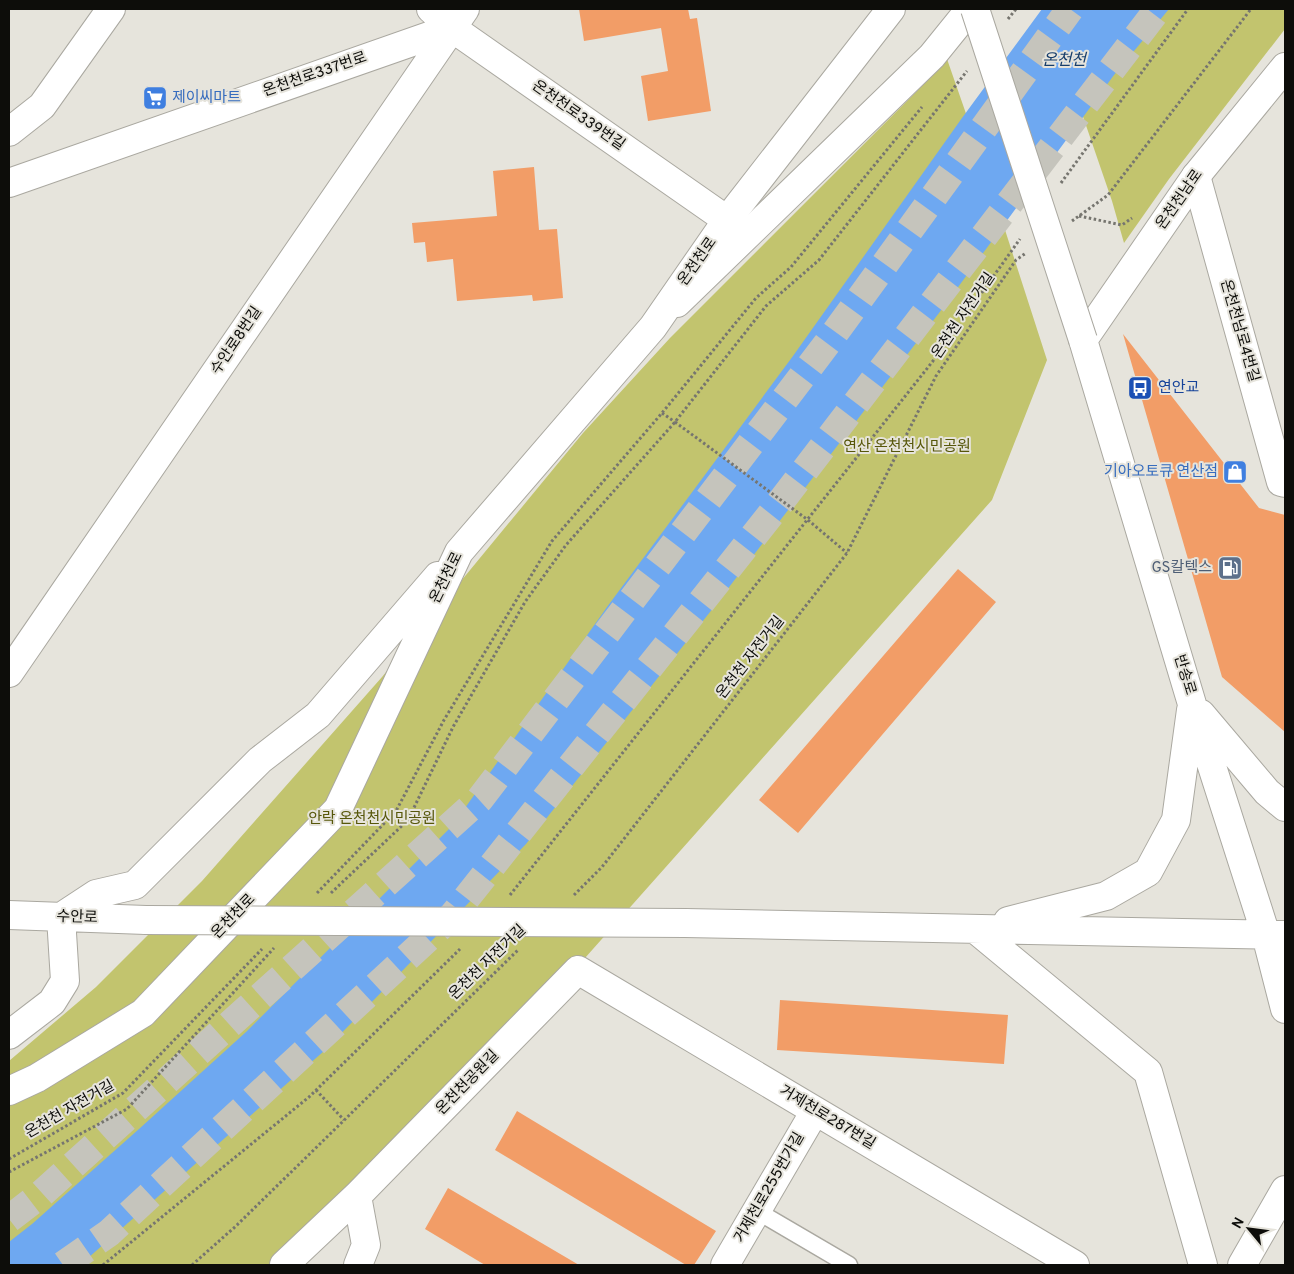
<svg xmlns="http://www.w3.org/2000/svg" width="1294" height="1274" font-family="Overpass,'Noto Sans KR',sans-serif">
<rect width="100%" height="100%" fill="#e6e4dc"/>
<path fill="#c2c46e" d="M1046 9H1285V29L1169 179 1124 243 1112 201Z
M947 59 986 171 1047 360 992 500 585 958 579 961 275 1265H9V1061L96 987 202 881 382 677 583 433 670 338 939 69Z"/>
<path fill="#6ea8f1" d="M1042 9H1169L1114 75 939 313 710 612 526 844 324 1051 80 1265H9V1242L32 1224 139 1129 246 1032 453 825 607 607 793 356 962 118Z"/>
<path fill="#f29d67" d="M579 9H688L690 19 697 18 711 111 648 121 641 76 668 71 661 28 584 41Z
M534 167 539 230 557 229 563 298 533 301 532 295 457 301 453 259 427 262 425 242 414 243 412 223 497 216 493 171Z
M1123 334 1259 508 1285 515V732L1222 677Z
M958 569 996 602 798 833 759 800Z
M780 1000 1008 1015 1004 1064 777 1050Z
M517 1111 716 1231 694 1265H686L495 1150Z
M448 1188 579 1265H485L425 1229Z"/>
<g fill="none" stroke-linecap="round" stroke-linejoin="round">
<path stroke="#c5c4bc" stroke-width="28" stroke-dasharray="28 14" stroke-linecap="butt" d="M9 1219 39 1196 480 799 829 341 1070 9
M63 1265 109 1233 453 915 779 504 1158 9"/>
<defs>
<path id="lane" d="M757 1211 849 1265"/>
<path id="street" d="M431 9 452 28 727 220
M9 132 42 106 111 9
M1196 176 1281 482 1285 483
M9 183 452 28
M677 303 932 56 970 9
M9 673 465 9
M357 1196 366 1245 358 1265
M284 1265 357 1196 578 970 1075 1265
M725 1265 815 1111"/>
<path id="secondary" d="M1285 67 1196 176 1083 340 1192 704 1266 935 1285 1009
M1201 714 1267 792 1285 807
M9 915 146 920
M1008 921 1106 896 1148 872 1176 820 1191 710
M685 923 1284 935
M975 929 1148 1072 1203 1265
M9 1035 52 1002 65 981 61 917 96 894 135 885 260 760 318 715 438 576
M9 1091 37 1078 143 1013 338 809 459 552 653 327 727 220 891 9
M1242 1265 1285 1190"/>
</defs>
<use href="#lane" stroke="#aaa8a0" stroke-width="19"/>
<use href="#street" stroke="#aaa8a0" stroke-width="30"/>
<use href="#secondary" stroke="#aaa8a0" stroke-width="30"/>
<path stroke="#76756f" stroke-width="3" stroke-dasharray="2.5 2.5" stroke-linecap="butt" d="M1008 19 1016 9
M1061 183 1188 9
M1079 216 1122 225 1132 218
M1072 221 1108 195 1251 9
M662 413 675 422
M808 520 847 553
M317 893 396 811 444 720 552 541 662 413 756 298 791 267 922 107
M331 893 408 820 453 727 525 602 566 545 675 422 766 306 819 260 967 71
M510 895 933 361 1020 239
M574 895 602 867 847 553 936 376 1016 260 1026 253
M316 1090 344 1120
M9 1159 123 1093 262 949
M9 1172 127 1109 274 948
M103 1265 309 1097 460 949
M192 1265 236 1226 518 950"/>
<use href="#lane" stroke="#fff" stroke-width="16"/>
<use href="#street" stroke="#fff" stroke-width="28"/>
<use href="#secondary" stroke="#fff" stroke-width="28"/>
<defs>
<path id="secondary-bridge" d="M975 9 1083 340
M146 920 685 923"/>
</defs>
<use href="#secondary-bridge" stroke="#aaa8a0" stroke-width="30" stroke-linecap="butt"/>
<path stroke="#76756f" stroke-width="3" stroke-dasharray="2.5 2.5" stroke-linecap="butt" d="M675 422 808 520"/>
<use href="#secondary-bridge" stroke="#fff" stroke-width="28"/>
</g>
<defs>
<symbol id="supermarket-square" viewBox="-11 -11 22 22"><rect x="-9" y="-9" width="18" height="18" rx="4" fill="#3f7fe0" stroke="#e6e4dc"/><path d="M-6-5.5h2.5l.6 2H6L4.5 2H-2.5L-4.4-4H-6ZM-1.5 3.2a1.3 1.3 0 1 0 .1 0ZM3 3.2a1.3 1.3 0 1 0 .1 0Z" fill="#fff"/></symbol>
<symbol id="bus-square" viewBox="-11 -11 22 22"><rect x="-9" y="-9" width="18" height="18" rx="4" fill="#1a4fb4" stroke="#e6e4dc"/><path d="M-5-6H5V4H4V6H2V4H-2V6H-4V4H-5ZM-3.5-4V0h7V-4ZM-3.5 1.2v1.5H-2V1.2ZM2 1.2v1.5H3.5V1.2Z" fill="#fff"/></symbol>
<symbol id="shop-square" viewBox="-11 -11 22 22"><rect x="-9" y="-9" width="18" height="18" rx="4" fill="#3f7fe0" stroke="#e6e4dc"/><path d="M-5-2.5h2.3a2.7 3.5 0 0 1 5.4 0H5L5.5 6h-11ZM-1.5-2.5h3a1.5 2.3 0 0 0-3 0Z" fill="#fff"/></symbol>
<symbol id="fuel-square" viewBox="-11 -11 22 22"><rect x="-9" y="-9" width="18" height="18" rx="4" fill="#5c6f8a" stroke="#e6e4dc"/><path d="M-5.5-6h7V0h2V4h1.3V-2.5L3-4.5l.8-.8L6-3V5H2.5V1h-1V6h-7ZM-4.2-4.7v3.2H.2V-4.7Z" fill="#fff"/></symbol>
</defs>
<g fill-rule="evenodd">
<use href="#supermarket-square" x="141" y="84" width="28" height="28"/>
<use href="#bus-square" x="1126" y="374" width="28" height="28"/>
<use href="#shop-square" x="1221" y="458" width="28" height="28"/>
<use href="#fuel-square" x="1216" y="554" width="28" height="28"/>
</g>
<g text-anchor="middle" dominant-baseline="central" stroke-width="4" stroke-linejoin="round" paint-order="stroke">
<g font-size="15" fill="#0d0d0a" stroke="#e6e4dc">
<text transform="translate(315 75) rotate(-19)">온천천로337번로</text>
<text transform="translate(578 116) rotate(35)">온천천로339번길</text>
<text transform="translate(1180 200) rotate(-55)">온천천남로</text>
<text transform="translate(698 262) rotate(-55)">온천천로</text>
<text transform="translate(964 316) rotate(-56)">온천천 자전거길</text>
<text transform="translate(1239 331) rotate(74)">온천천남로4번길</text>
<text transform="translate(237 341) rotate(-56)">수안로8번길</text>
<text transform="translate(447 578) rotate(-64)">온천천로</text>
<text transform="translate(751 658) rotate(-52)">온천천 자전거길</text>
<text transform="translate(1184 675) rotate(73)">반송로</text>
<text transform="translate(234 917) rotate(-46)">온천천로</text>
<text transform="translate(77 918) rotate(2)">수안로</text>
<text transform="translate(488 963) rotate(-44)">온천천 자전거길</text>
<text transform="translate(468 1083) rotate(-46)">온천천공원길</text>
<text transform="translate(70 1110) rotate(-30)">온천천 자전거길</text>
<text transform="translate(827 1118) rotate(31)">거제천로287번길</text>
<text transform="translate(770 1188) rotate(-60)">거제천로255번가길</text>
</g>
<g font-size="15" fill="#366cbe" stroke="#e6e4dc" text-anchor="start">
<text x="172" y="98">제이씨마트</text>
<text x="1218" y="472" text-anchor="end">기아오토큐 연산점</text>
</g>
<g font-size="15" fill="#164399" stroke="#e6e4dc" text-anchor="start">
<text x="1158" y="388">연안교</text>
</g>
<g font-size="15" fill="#57570a" stroke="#e6e4dc">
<text x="907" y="447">연산 온천천시민공원</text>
<text x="372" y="819">안락 온천천시민공원</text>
</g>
<g font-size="15" fill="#4e5e75" stroke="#e6e4dc" text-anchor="end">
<text x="1212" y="568">GS칼텍스</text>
</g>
<g font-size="16" font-style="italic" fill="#173e6c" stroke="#e6e4dc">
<text x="1064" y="61">온천천</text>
</g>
</g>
<rect width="1294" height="1274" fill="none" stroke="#0d0d0a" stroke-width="20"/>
<g transform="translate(1249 1229) rotate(299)" stroke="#e6e4dc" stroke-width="4" paint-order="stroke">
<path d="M0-4L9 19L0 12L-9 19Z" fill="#0d0d0a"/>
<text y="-8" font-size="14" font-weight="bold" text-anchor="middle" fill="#0d0d0a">N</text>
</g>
</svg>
